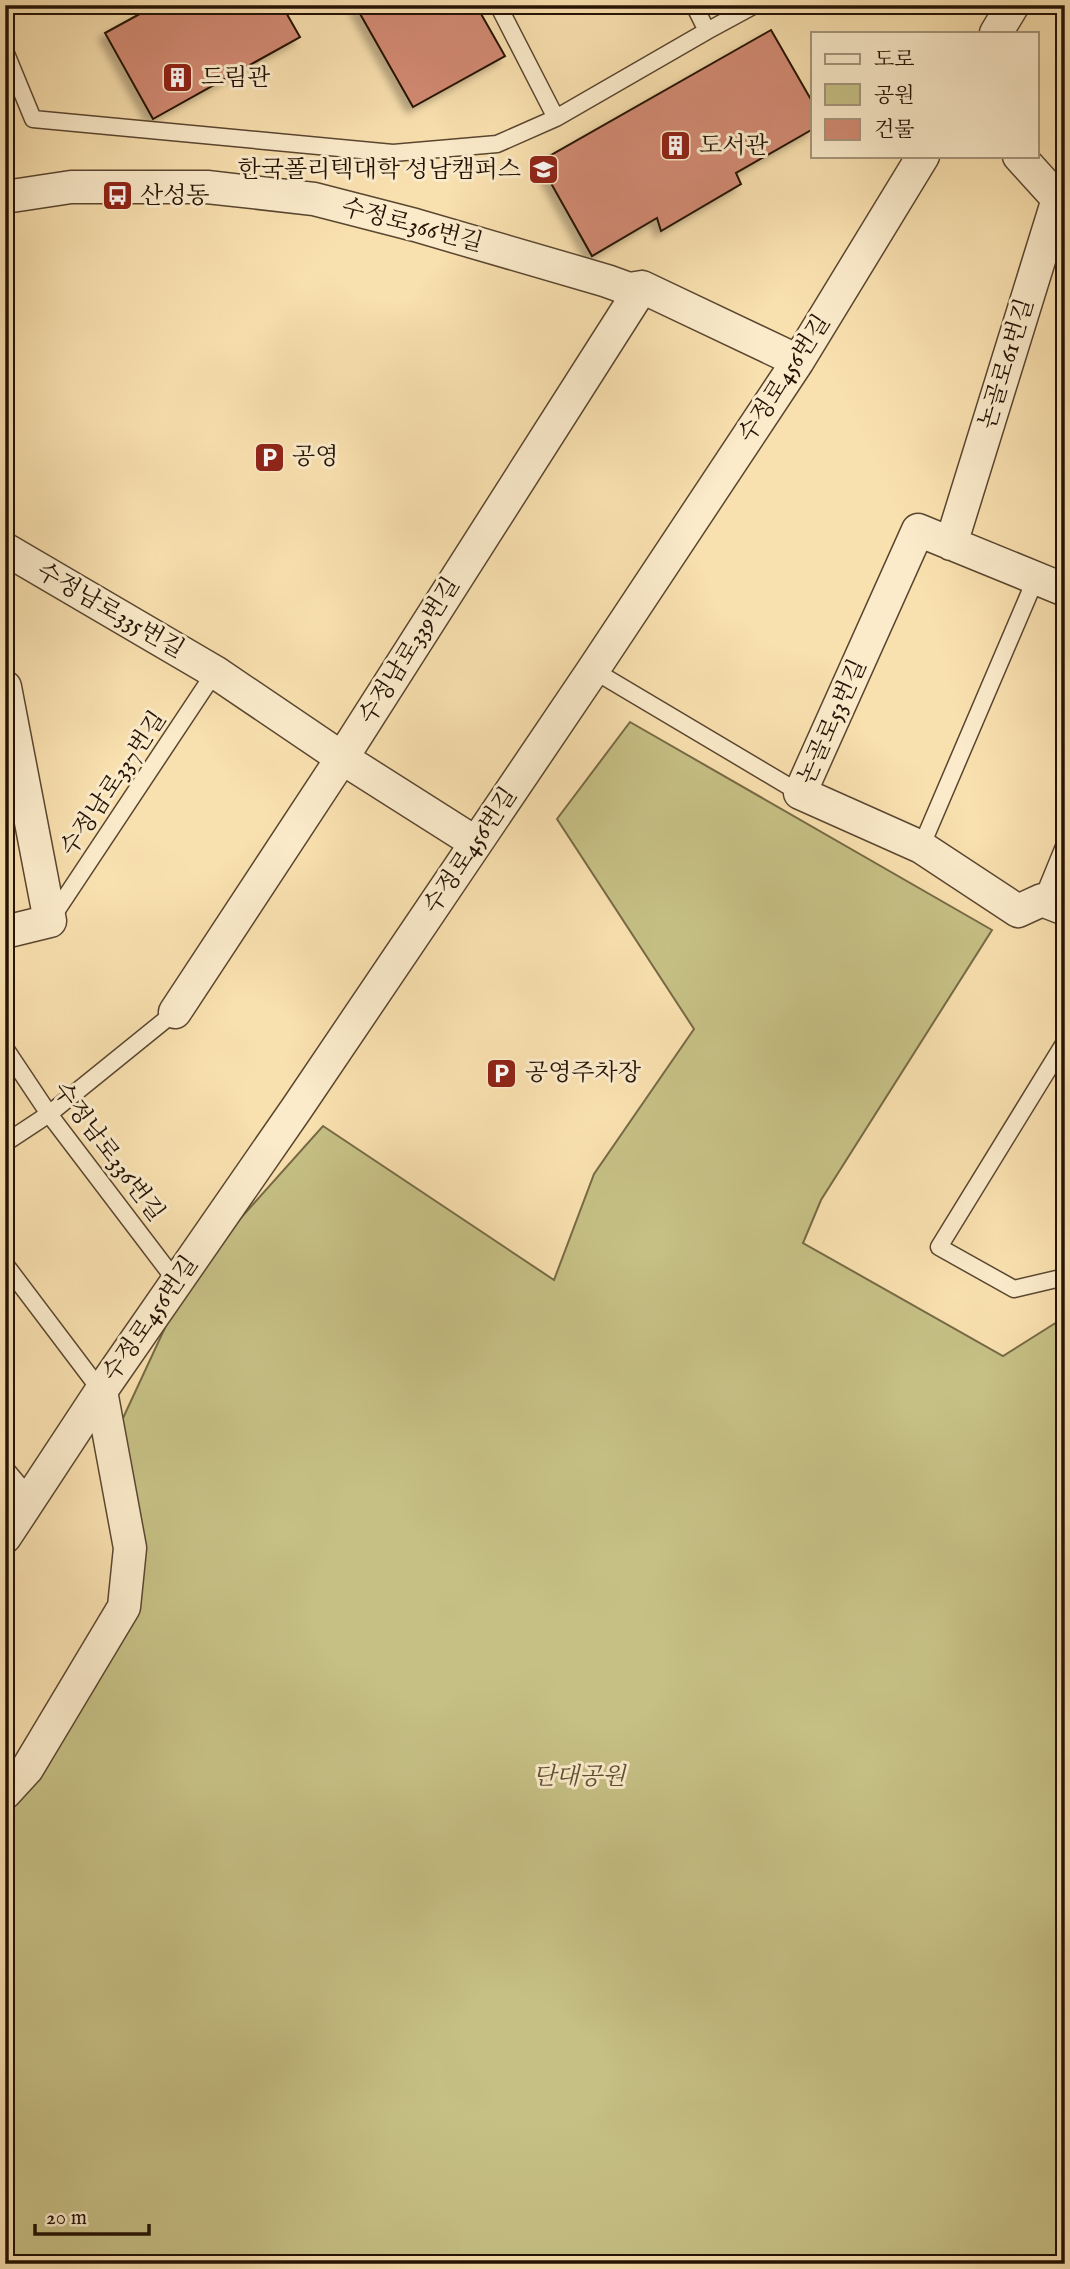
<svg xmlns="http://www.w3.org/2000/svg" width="1070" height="2269" font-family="'IM FELL English','Noto Serif KR',serif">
<defs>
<filter id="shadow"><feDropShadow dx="-6" dy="6" stdDeviation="3.5" flood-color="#0004"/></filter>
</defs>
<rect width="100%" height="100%" fill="#f9e0af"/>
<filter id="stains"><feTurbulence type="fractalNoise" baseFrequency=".00286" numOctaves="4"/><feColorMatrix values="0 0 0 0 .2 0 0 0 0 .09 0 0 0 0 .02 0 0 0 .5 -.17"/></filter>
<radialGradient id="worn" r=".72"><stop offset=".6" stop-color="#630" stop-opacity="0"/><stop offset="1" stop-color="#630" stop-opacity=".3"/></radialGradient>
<path fill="#c6c085" stroke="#766a45" stroke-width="2" d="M630 722 992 930 821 1200 803 1243 1003 1356 1065 1317V2264H5V1793L124 1607 117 1431 189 1276 323 1126 554 1280 594 1174 694 1029 557 819Z"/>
<path fill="#d28a73" stroke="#251305" stroke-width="2" filter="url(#shadow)" d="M156 5H290L284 9 300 37 153 119 105 33Z
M355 5H476L505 56 413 107Z
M771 30 813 103V129L736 173 741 184 661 231 657 218 592 256 539 162Z"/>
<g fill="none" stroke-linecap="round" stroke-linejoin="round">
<defs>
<path id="service" d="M498 5 556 118
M694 5 707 31
M5 51 33 119 393 153 497 144 556 118 707 31 755 5
M593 670 800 793
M921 847 1036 578
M1042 900 1065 844
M51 919 215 672
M1065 1042 939 1247 1014 1289 1065 1277
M5 1048 49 1114 176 1281
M5 1143 49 1114 175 1012
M5 1264 101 1391
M5 1468 30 1498"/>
<path id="minor" d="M996 33 1013 5
M5 197 71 187H207L314 199 415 225 607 281 629 289 642 287 798 361
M951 544 1058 199 1019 156
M5 549 215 672 342 758 476 843
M1065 590 918 530 800 793 921 847 1018 911 1042 900 1065 909
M5 687 50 921 5 932
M175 1012 342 758 642 287
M5 1537 101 1391 297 1108 593 670 798 361 923 156
M5 1793 27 1769 124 1607 130 1548 101 1391"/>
</defs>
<use href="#service" stroke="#5a4630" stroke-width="19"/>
<use href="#minor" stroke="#5a4630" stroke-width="35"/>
<use href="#service" stroke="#fbebcb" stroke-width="16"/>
<use href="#minor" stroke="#fbebcb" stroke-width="32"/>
</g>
<defs>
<symbol id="building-square" viewBox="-11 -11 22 22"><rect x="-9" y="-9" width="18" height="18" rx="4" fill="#8f2418" stroke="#fbebcb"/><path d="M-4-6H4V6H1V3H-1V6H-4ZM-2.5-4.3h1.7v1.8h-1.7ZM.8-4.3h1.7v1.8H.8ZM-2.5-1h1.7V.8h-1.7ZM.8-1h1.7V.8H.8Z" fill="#fff"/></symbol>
<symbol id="university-square" viewBox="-11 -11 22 22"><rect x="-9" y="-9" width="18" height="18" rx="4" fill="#8f2418" stroke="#fbebcb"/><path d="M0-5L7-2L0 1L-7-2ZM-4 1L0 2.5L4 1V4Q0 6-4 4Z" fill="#fff"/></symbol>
<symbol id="bus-square" viewBox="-11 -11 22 22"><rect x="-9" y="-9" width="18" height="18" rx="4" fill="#8f2418" stroke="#fbebcb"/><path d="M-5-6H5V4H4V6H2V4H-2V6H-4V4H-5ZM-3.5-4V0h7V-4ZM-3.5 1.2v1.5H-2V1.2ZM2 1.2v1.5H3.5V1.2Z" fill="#fff"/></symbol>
<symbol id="parking-square" viewBox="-11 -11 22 22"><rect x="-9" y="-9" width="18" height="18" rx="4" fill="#8f2418" stroke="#fbebcb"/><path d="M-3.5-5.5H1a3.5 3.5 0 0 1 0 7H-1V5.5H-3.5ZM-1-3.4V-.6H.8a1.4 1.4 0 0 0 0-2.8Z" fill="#fff"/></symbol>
</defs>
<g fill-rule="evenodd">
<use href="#building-square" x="160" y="60" width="35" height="35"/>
<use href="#building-square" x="658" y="128" width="35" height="35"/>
<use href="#university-square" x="526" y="152" width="35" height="35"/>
<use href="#bus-square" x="100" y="178" width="35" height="35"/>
<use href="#parking-square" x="252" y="440" width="35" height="35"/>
<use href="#parking-square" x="484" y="1056" width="35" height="35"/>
</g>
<g text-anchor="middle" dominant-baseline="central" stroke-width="6" stroke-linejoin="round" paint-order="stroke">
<g font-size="24" fill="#251305" stroke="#fbebcb" text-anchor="start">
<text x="201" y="78">드림관</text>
<text x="699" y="146">도서관</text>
<text x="521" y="170" text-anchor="end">한국폴리텍대학 성남캠퍼스</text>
<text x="140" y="196">산성동</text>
<text x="292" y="457">공영</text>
<text x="525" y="1073">공영주차장</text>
</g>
<g font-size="24" fill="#251305" stroke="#fbebcb">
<text transform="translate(412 226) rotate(15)">수정로366번길</text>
<text transform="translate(1007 364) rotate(-73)">논골로61번길</text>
<text transform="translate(785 379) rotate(-57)">수정로456번길</text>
<text transform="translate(110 611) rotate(30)">수정남로335번길</text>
<text transform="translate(410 651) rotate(-58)">수정남로339번길</text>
<text transform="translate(833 722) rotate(-66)">논골로53번길</text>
<text transform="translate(114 784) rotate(-56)">수정남로337번길</text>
<text transform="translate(471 851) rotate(-56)">수정로456번길</text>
<text transform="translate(108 1152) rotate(53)">수정남로336번길</text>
<text transform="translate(151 1319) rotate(-55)">수정로456번길</text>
</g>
<g font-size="24" font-style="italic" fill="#5d5032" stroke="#fbebcb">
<text x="579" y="1777">단대공원</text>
</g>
</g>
<rect width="1070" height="2269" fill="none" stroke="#f9e0af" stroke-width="28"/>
<rect x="7" y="7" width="1056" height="2255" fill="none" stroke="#251305" stroke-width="3.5"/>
<rect x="14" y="14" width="1042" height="2241" fill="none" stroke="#251305" stroke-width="2"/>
<rect x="811" y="32" width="228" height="126" fill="#fbebcb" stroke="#a5957c" stroke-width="2"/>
<rect x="825" y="54" width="35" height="10" fill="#fbebcb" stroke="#a5957c" stroke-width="2"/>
<text x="874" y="66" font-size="21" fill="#251305">도로</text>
<rect x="825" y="84" width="35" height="21" fill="#c6c085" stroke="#a5957c" stroke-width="2"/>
<text x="874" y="102" font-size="21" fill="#251305">공원</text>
<rect x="825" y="119" width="35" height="21" fill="#d28a73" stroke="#a5957c" stroke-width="2"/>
<text x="874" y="136" font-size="21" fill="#251305">건물</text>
<path d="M35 2224v10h114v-10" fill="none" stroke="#251305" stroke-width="3.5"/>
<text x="46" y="2224" font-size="21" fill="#251305" stroke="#fbebcb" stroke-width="5" paint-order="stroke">20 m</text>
<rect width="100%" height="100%" filter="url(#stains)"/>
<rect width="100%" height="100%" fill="url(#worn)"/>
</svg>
